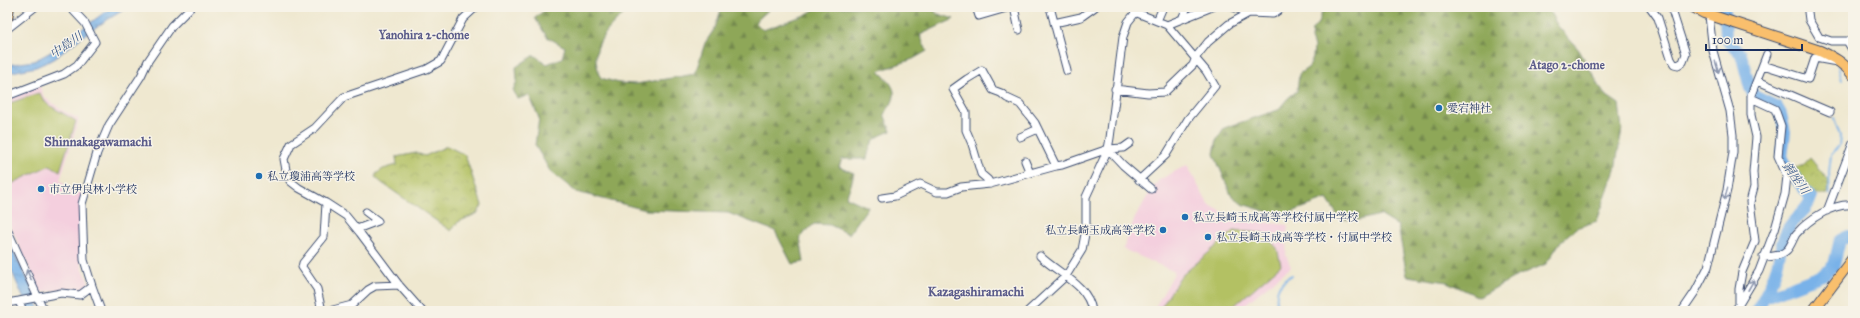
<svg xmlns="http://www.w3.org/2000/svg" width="1860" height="318" font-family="'IM FELL Great Primer','Noto Serif JP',serif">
<defs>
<pattern id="forest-firs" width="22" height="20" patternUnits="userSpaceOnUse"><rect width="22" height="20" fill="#8ea759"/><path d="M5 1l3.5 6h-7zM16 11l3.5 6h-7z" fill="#73884d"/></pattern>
<pattern id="park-crowns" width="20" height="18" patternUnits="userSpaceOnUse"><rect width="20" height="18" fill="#b3c163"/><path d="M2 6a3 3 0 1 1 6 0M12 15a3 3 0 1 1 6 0" fill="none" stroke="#919d55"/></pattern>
<pattern id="water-ripples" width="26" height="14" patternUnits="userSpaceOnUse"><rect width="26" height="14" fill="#79b2e9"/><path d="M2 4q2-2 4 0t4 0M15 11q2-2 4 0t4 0" fill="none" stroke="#6291c0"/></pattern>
</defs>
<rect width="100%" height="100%" fill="#f7f3e8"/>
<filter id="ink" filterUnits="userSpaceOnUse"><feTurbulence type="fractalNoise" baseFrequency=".025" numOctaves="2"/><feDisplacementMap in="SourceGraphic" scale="8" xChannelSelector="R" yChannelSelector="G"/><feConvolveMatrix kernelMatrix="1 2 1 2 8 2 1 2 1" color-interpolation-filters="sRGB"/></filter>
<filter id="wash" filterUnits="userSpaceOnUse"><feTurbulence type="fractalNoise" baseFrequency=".012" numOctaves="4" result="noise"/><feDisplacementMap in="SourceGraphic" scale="16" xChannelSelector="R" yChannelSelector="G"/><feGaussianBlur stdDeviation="0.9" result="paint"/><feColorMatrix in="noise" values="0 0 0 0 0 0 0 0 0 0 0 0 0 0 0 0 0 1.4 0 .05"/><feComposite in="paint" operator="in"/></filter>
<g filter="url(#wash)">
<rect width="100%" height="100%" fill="#efe8d0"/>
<path fill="#f4cfde" d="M39 85 44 97 62 110 79 119 60 180 69 188 82 191 80 250 82 266 89 283 87 287 78 289 40 292 7 219V99Z
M1187 165 1208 204 1235 219 1288 225 1286 255 1291 267 1237 311H1153L1175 272 1123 249 1135 218 1151 190 1159 180Z"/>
<path fill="#b3c163" stroke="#677860" d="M39 93 47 104 76 121 60 171 50 165 7 186V104Z
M1234 231 1263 233 1277 248 1281 265 1228 311H1159L1180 277Z"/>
<path fill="url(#forest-firs)" stroke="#546b5c" d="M548 7H632C618 19 595 38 596 59 596 65 599 72 601 78L619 83 636 84 695 74 705 43 715 28 722 7H772L755 22 763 30 805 15 819 7H933L936 13 954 19 920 35 927 51 913 59 879 71C895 87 901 94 884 114L891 131C873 138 871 140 867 159H842L839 167 854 173 851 185 846 197 868 207 849 234 830 225 814 224 800 237 804 262 792 264 775 231 728 213 646 210 576 192 550 171 535 145 539 118 529 95 518 99 513 90 517 81 516 67 534 55 547 64 562 58 565 47 547 37 535 18Z
M1324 7H1543L1550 12 1557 25 1579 50 1604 94 1619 104 1622 129 1615 170 1597 221 1576 228 1561 241 1546 264 1513 278 1479 297 1447 282 1407 276 1398 226 1380 215 1359 220 1340 219 1327 199 1281 216 1242 204 1231 195 1214 154 1217 139 1224 128 1278 110 1288 98 1297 91 1299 74 1309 67 1313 57 1314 47 1311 39 1312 30 1318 23Z"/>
<path fill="url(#park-crowns)" stroke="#677860" d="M447 146 465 155 482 205 478 213 458 222 451 231 382 183 375 177 376 174 383 169 397 165 396 157 416 153 425 156Z
M1810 158 1829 181 1828 194 1814 195 1791 167 1802 166Z"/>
<path fill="url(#water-ripples)" stroke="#4a70a4" d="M112 7H128L88 32 54 59 36 67 7 73V65L34 61 49 53Z
M7 239 33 291 40 311H29L7 260Z"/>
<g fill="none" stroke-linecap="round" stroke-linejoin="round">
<path stroke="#79b2e9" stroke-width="2" d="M1838 66 1842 80
M1830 195 1829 172 1831 155 1839 146 1840 136 1834 118
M1277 311C1276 293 1275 284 1292 275"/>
<path stroke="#79b2e9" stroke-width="12" d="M1724 7 1725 12 1726 39 1741 54 1750 88 1754 96 1777 107 1781 114 1785 132 1782 157 1784 163 1811 198C1808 211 1793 218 1787 230 1781 241 1780 254 1777 266 1772 283 1765 297 1756 311
M1765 297 1823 275 1834 265 1840 240 1848 236H1853"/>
</g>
</g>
<g filter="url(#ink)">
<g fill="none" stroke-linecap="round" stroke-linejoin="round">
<defs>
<path id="minor" d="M976 7 979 16 1010 7
M1014 7 1019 30
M1050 7 1067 71
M1233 7 1249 13 1251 7
M1650 7 1658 18 1671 59 1674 64 1678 65 1683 62 1686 54 1671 7
M1135 12 1167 25 1212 7
M1808 12 1809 20 1819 37 1831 41H1847L1853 51
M1182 19 1187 7
M1157 21 1163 7
M1054 23 1081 17 1095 7
M7 29 35 7
M1763 65 1808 79 1815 58 1837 62
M1758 81 1830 112
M1115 89 1148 93 1165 92 1193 65 1196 57 1208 42 1229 24 1249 13 1273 14 1283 7
M7 96 64 74 77 65 95 42 85 23 70 7
M1020 137 1038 129
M1108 149 1123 165 1151 189
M1025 161 1030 173
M1139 180 1166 155 1188 119 1215 86 1206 71 1167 25
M990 184 988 180 981 174 972 144 966 130V112L953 89 967 79 982 70 993 90 1001 93 1007 98 1020 104 1035 123 1056 166
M882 198 895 196 920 184 937 192H948L961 187 990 184 1056 166 1062 165 1108 149 1123 148 1130 143
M1827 211 1853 143
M7 229 44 311
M357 229 378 221 366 212
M1040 256C1057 273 1088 284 1092 311
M1763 257C1771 257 1781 256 1787 250 1791 246 1793 239 1796 234 1809 219 1833 203 1853 205
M92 286 101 311
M19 301 61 293 80 295 92 286 84 260 82 204 97 153 109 125 141 76 148 61 172 26 191 7
M7 303 19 301 23 311
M1739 304V289L1742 272 1755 241 1750 202 1754 187 1753 172 1756 137 1751 115V95L1767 54
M322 311 317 289 302 267 303 263 324 237 326 203
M329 311 352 305 368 290 375 286 399 285
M422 311 399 285 360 233 346 216 326 203 299 188 290 181 286 170 284 159 291 144 315 128 344 97 427 69 441 61 463 19 476 7
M1028 311 1066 276 1082 250 1086 229V197L1108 149 1110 138 1123 37 1128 22 1140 7
M1682 311 1695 292 1708 267 1727 190 1733 152V135L1730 111 1713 51 1708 7
M1735 311 1759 271 1775 229 1785 194 1787 176 1778 156 1781 126 1775 109 1751 98"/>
<path id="highway" d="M1693 7 1704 13 1820 51C1833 57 1844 63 1853 75
M7 19 9 7
M1813 311 1853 258"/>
</defs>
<use href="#minor" stroke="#3b4b6f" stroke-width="9"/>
<use href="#highway" stroke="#3b4b6f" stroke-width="12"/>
<use href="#minor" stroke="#fff" stroke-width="7"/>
<use href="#highway" stroke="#f9bf6d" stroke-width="10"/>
</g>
<defs><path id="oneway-shaft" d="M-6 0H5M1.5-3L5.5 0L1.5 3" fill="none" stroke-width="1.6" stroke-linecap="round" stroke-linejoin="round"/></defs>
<g stroke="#8d97ae">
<use href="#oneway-shaft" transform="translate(1717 67) rotate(74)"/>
<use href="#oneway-shaft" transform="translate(1726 194) rotate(105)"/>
<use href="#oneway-shaft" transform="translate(29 275) rotate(-115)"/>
<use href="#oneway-shaft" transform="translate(1751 285) rotate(-61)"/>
</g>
</g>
<g fill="#1f6fb2" stroke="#f7f3e8" stroke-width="1.5">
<circle cx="1439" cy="108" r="4"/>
<circle cx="259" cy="176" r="4"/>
<circle cx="41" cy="189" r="4"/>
<circle cx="1185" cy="217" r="4"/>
<circle cx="1163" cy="230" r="4"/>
<circle cx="1208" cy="237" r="4"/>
</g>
<g text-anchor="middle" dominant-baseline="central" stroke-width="3" stroke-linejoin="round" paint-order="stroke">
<g font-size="11" fill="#1b2f5e" stroke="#f7f3e8" text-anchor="start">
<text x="1447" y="108">愛宕神社</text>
<text x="267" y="176">私立瓊浦高等学校</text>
<text x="49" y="189">市立伊良林小学校</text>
<text x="1193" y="217">私立長崎玉成高等学校付属中学校</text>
<text x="1155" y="230" text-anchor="end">私立長崎玉成高等学校</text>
<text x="1216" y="237">私立長崎玉成高等学校・付属中学校</text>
</g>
<g font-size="12" font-weight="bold" fill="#5a5b8a" stroke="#f7f3e8">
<text x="424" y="35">Yanohira 2-chome</text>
<text x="1567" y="65">Atago 2-chome</text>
</g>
<g font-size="12" font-style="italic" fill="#375688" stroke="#f7f3e8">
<text transform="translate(66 45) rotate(-34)">中島川</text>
<text transform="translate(1796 178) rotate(54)">銅座川</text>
</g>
<g font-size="13" font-weight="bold" fill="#5a5b8a" stroke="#f7f3e8">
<text x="98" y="142">Shinnakagawamachi</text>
<text x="976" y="292">Kazagashiramachi</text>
</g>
</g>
<rect width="1860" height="318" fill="none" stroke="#f7f3e8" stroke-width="24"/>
<path d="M1706 44v6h96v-6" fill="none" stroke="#1b2f5e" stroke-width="2"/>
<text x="1712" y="44" font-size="12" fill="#1b2f5e" stroke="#f7f3e8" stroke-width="3" paint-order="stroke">100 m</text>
</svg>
